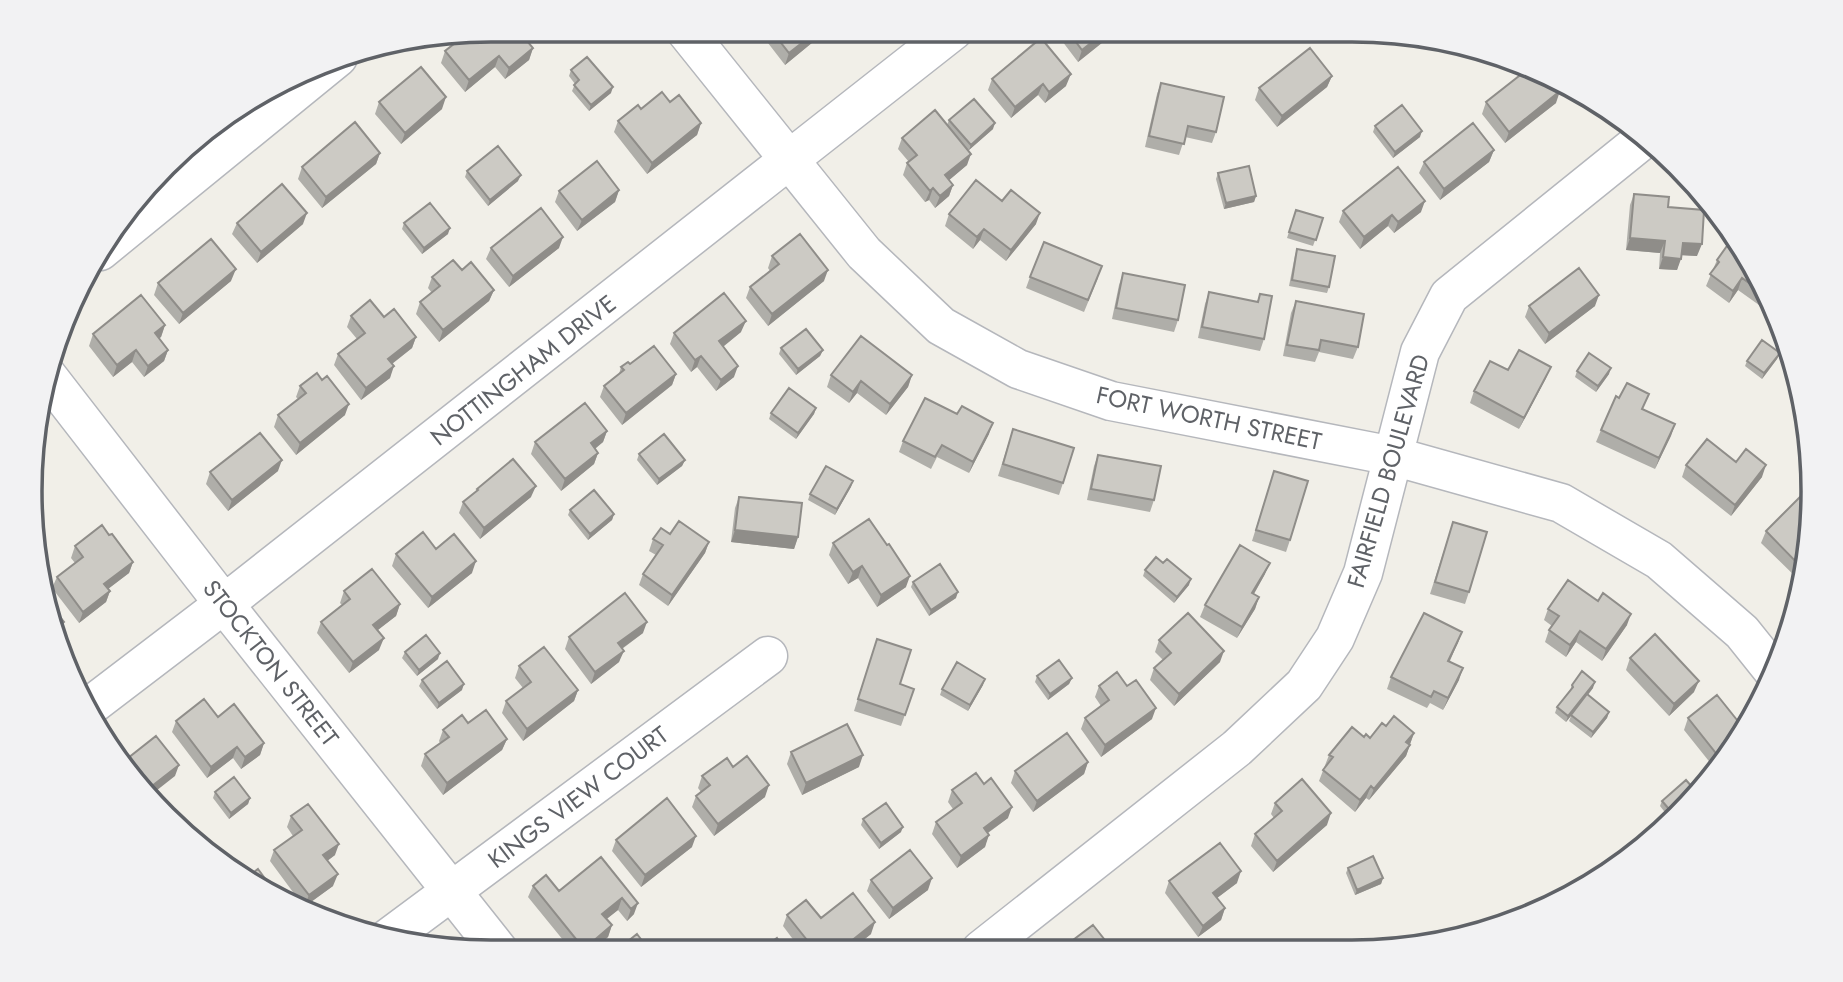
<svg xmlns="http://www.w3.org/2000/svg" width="1843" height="982" font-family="Jost,sans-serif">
<rect width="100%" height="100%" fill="#f1efe8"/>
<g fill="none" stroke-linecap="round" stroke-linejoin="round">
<defs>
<path id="minor" d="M685 30 864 253 941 326 1018 369 1111 401 1393 456 1561 503 1659 560 1742 632 1774 672
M100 251 338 57
M45 373 224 604 499 951
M89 707 224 604 954 30
M387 939 768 656
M981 950 1237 748 1304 685 1335 638 1363 573 1420 352 1449 296 1646 137"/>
</defs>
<use href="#minor" stroke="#b5b7bc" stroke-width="41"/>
<use href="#minor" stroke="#fff" stroke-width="38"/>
</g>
<path fill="#afaea9" d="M758 30H817V31L813 42 785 65Z
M1057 30H1118L1078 62 1056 33Z
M458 38 533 48 529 60 505 79 495 67 465 92 441 63 445 51 457 42Z
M571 70 611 93 589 111 572 91 575 84 569 76Z
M1332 76 1327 87 1277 127 1255 100 1259 88Z
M992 79 1066 86 1045 103 1038 95 1011 118 988 90Z
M1161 83 1216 132 1212 143 1185 137 1179 155 1145 147 1157 94Z
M379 102 442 109 401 144 375 114Z
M670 102 701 123 697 135 647 174 614 132 618 121 641 109Z
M1486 102 1556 103 1505 143 1482 114Z
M949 120 993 129 969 150 967 165 949 180 953 185 949 196 935 208 929 200 925 202 903 175 907 163 909 162 898 149 902 138 947 125Z
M1375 126 1420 137 1393 158 1373 132Z
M1494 150 1489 162 1440 200 1419 173 1424 162Z
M380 153 376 164 322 208 298 179 302 167Z
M467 171 518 181 488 206 465 177Z
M1218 173 1256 196 1254 202 1224 209 1216 179Z
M619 190 615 202 577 231 555 202 559 191Z
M1634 194 1668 207 1697 256 1681 255 1677 270 1659 269 1660 253 1626 250 1630 205Z
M1002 201 1036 224 1006 261 980 240 973 249 945 226 949 214Z
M1296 210 1323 218 1313 246 1287 238Z
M1343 211 1421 212 1394 233 1388 226 1360 249 1339 222Z
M237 223 303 224 257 263 232 234Z
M404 223 448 234 422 254 402 229Z
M491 248H559L509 287 486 259Z
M1297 249 1329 287 1327 293 1289 286 1295 255Z
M772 256 824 281 768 326 746 298 750 287 770 271 768 268Z
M1717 260 1766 287 1772 303 1766 310 1738 290 1729 303 1706 286Z
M462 270 494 290 489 301 439 342 416 314 420 302 432 293 428 288 432 277Z
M1123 273 1178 320 1174 332 1112 319 1119 285Z
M1030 277 1098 278 1084 312 1026 288Z
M231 281 179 324 154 295 158 283Z
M1209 292 1257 302 1260 294 1264 339 1260 351 1198 338 1205 304Z
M1296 301 1358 347 1353 359 1319 352 1315 362 1283 356 1291 313Z
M1529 306H1595L1545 344 1525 317Z
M351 316 416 337 412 348 392 364 390 378 361 400 334 365 338 354 357 339 347 327Z
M165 325 161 337 159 338 168 350 164 361 144 377 132 362 113 377 89 346 93 334Z
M741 332 723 347 734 377 716 391 697 367 691 372 670 344 674 333Z
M1783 333 1789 350 1780 342Z
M781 348 823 350 820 356 796 375 779 354Z
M1780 353 1777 359 1762 379 1745 366 1747 361Z
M621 367 676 374 672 385 622 425 600 397 604 386 619 374Z
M1577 371 1609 374 1596 392 1575 377Z
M831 375H912L908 387 886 415 857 393 849 403 827 387Z
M1546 378 1519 429 1470 403 1474 391Z
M322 380 345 415 296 455 274 427 278 415 298 399 296 397 300 386Z
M816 408 814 414 796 439 769 419 771 413Z
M1643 409 1675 424 1655 469 1596 442 1601 430Z
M1013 429 1063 483 1059 495 998 476Z
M607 431 603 442 595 449 598 453 594 464 561 491 531 454 535 442Z
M989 434 969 473 937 457 931 469 899 452 903 441Z
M639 454 685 460 682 466 657 485 637 460Z
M1098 455 1154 500 1150 512 1087 500 1094 466Z
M1736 462 1762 477 1731 516 1682 477 1686 465Z
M278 471 228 511 206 484 210 472Z
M1274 471 1290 540 1286 552 1252 541Z
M853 481 835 515 808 500 810 494Z
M477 489 531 497 480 539 459 513 463 502 476 492Z
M739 497 798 537 794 549 731 542 735 508Z
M570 510 614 514 612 520 588 540 568 515Z
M1453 522 1469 592 1465 604 1430 594Z
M1766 531 1809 551 1802 583 1761 543Z
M670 534 709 542 705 553 668 606 639 585 643 574 656 555 649 551 653 539Z
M109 535 133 562 129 573 108 589 110 591 106 602 79 623 52 588 57 577 75 563 71 558 75 546Z
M833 543 906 587 877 607 858 578 848 584 829 555Z
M436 549 472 573 428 608 392 566 396 554Z
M1145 570 1189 585 1174 603 1143 576Z
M1265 574 1254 594 1259 597 1255 609 1237 638 1200 617 1205 605Z
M913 582 956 598 929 616 911 587Z
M344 591 400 604 396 616 377 630 379 650 349 673 317 633 321 622 342 605 340 603Z
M1548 609 1627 625 1602 661 1576 642 1566 657 1545 642 1549 630 1552 626 1544 620Z
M1462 632 1450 661 1459 680 1443 710 1430 703 1427 708 1387 689 1391 677Z
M643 633 622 649 619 662 591 684 565 649 569 637Z
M877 639 900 684 914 689 901 726 854 711Z
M1159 640 1220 662 1174 706 1150 680 1154 668 1163 660 1155 652Z
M405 652 438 659 417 676 402 658Z
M1630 658 1694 692 1669 716 1626 670Z
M519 666 578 690 574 701 523 741 502 713 506 701 523 688 515 678Z
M1037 676 1072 678 1069 684 1048 700 1035 682Z
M422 680 462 690 437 709 419 686Z
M983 685 968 711 940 695 942 689Z
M1572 685 1593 688 1588 695 1609 712 1607 718 1591 738 1569 721 1571 716 1566 722 1555 713 1557 707 1570 691Z
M1099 686 1152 719 1101 757 1081 729 1085 718 1101 706 1095 697Z
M218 717 264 743 260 755 241 769 233 758 207 778 172 732 176 721Z
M1688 718 1745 730 1716 770 1684 730Z
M468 723 507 739 502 750 443 795 421 766 425 754 440 743 439 741 443 730Z
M1386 726 1414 733 1406 756 1369 800 1366 798 1355 812 1319 781 1329 755 1364 737 1370 738Z
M791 752 859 767 802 795 787 764Z
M1088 762 1084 774 1033 812 1011 783 1015 771Z
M733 767 765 797 714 836 692 807 696 796 701 792 698 788 702 776Z
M952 790 1008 818 988 833 985 847 957 868 932 834 936 822 953 809 948 802Z
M215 792 250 798 248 804 229 819 213 798Z
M1699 795 1671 820 1660 806 1662 801Z
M1275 803 1327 825 1273 872 1251 846 1255 834 1274 818 1271 814Z
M291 816 335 855 327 861 333 886 304 907 270 861 274 850 293 836 287 827Z
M863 819 901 832 879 849 861 825Z
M616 840 692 847 641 887 612 851Z
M601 857 634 914 627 921 618 910 606 919 612 925 608 937 591 951H572L528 897 533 886 559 891Z
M1348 868 1383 878 1381 884 1355 895 1346 873Z
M871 880 928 890 889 919 867 891Z
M1169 881 1237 883 1217 898 1225 908 1221 920 1198 937 1165 893Z
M787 915 821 918 871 934 851 950H801L783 926Z"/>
<path fill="#8f8d89" d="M1107 30H1118L1078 62 1082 50Z
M817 31 813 42 785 65 789 53Z
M1333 31H1367L1366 35 1331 37Z
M533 48 529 60 505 79 509 68Z
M499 56 495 67 465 92 469 80Z
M1071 74 1066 86 1045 103 1049 92Z
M1332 76 1327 87 1277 127 1282 116Z
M1043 84 1038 95 1011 118 1015 107Z
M613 87 611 93 589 111 591 105Z
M1560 91 1556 103 1505 143 1509 132Z
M446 97 442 109 401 144 405 133Z
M701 123 697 135 647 174 652 163Z
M995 123 993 129 969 150 971 145Z
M1422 131 1420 137 1393 158 1395 152Z
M1494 150 1489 162 1440 200 1444 189Z
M380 153 376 164 322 208 326 197Z
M971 154 967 165 941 187 945 175Z
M521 175 518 181 488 206 490 200Z
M953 185 949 196 935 208 940 196Z
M933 188 929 200 925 202 930 191Z
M619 190 615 202 577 231 582 220Z
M1256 196 1254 202 1224 209 1226 203Z
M1425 201 1421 212 1394 233 1398 222Z
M307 213 303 224 257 263 261 252Z
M1040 213 1036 224 1006 261 1011 250Z
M1392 215 1388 226 1360 249 1364 237Z
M450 228 448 234 422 254 424 248Z
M984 229 980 240 973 249 977 237Z
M563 237 559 248 509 287 513 276Z
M1630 238 1665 241 1660 253 1626 250Z
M1683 243 1702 244 1697 256 1678 255Z
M1663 257 1681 259 1677 270 1659 269Z
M236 269 231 281 179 324 183 313Z
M828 270 824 281 768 326 772 314Z
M1742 278 1738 290 1729 303 1733 291Z
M494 290 489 301 439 342 443 330Z
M1599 295 1595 306 1545 344 1549 333Z
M746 321 741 332 715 353 719 341Z
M165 325 161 337 150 345 155 333Z
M416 337 412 348 384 370 388 359Z
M136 350 132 362 113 377 117 365Z
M168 350 164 361 144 377 148 366Z
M823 350 820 356 796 375 798 369Z
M1780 353 1777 359 1762 379 1764 373Z
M701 356 697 367 691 372 695 360Z
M394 366 390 378 361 400 366 388Z
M738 366 734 377 716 391 721 380Z
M1551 367 1546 378 1519 429 1524 418Z
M1611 368 1609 374 1596 392 1598 386Z
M676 374 672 385 622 425 626 413Z
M912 375 908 387 886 415 890 404Z
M861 381 857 393 849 403 853 392Z
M349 404 345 415 296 455 300 443Z
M816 408 814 414 796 439 798 433Z
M993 423 989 434 969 473 973 462Z
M1675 424 1671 436 1655 469 1659 458Z
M607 431 603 442 587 455 591 443Z
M598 453 594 464 561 491 565 479Z
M282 460 278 471 228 511 232 500Z
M685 460 682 466 657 485 659 479Z
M1766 465 1762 477 1731 516 1735 505Z
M853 481 851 487 835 515 837 509Z
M536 486 531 497 480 539 484 528Z
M614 514 612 520 588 540 590 534Z
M735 530 798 537 794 549 731 542Z
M709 542 705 553 668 606 672 595Z
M476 561 472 573 428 608 432 597Z
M133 562 129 573 100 595 104 584Z
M1270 563 1265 574 1248 604 1252 593Z
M862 566 858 578 848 584 853 572Z
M910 576 906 587 877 607 881 595Z
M1191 579 1189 585 1174 603 1177 597Z
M110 591 106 602 79 623 83 612Z
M958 592 956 598 929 616 931 610Z
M1259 597 1255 609 1237 638 1242 627Z
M400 604 396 616 369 637 373 625Z
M1631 614 1627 625 1602 661 1606 649Z
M64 622 60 634 58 636 56 629Z
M647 622 643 633 613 655 618 643Z
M1580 631 1576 642 1566 657 1570 645Z
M1462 632 1458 643 1444 672 1448 661Z
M384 638 379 650 349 673 353 662Z
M624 651 619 662 591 684 595 672Z
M1224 651 1220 662 1174 706 1179 694Z
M440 653 438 659 417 676 419 670Z
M1463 668 1459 680 1443 710 1448 698Z
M1072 678 1069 684 1048 700 1050 694Z
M985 679 983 685 968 711 970 705Z
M1699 681 1694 692 1669 716 1674 704Z
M1595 682 1593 688 1566 722 1568 716Z
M464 684 462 690 437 709 439 703Z
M578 690 574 701 523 741 527 729Z
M1156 708 1152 719 1101 757 1105 745Z
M1609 712 1607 718 1591 738 1593 732Z
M1414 733 1410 744 1406 742Z
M507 739 502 750 443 795 447 783Z
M264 743 260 755 241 769 245 757Z
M1410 745 1406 756 1369 800 1374 789Z
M237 747 233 758 207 778 211 767Z
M863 755 859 767 802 795 806 783Z
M1088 762 1084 774 1033 812 1037 801Z
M179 765 175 776 147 798 144 795 143 793Z
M769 785 765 797 714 836 718 824Z
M1371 786 1366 798 1355 812 1360 800Z
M250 798 248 804 229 819 231 813Z
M1012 807 1008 818 979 839 984 828Z
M1331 813 1327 825 1273 872 1277 861Z
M903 827 901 832 879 849 881 843Z
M989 835 985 847 957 868 961 856Z
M696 836 692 847 641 887 645 875Z
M339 844 335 855 319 867 323 855Z
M1241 871 1237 883 1209 904 1213 893Z
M338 874 333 886 304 907 309 895Z
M932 878 928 890 889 919 893 908Z
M1383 878 1381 884 1355 895 1357 890Z
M622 898 618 910 598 926 602 914Z
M638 903 634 914 627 921 631 909Z
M1225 908 1221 920 1198 937 1203 926Z
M875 922 871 934 851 950H840Z
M612 925 608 937 591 951H583L584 949Z"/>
<path fill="#cccac4" stroke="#8f8d89" stroke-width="2" d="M491 30H518L533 48 509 68 499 56 469 80 445 51 459 40 458 38 463 34Z
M771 30H817V31L789 53Z
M1067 30H1107L1082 50Z
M1041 38 1071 74 1049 92 1043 84 1015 107 992 79Z
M1310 48 1332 76 1282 116 1259 88Z
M587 57 613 87 591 105 574 85 579 80 571 70Z
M421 67 446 97 405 133 379 102Z
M1528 69 1549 78 1560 91 1509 132 1486 102Z
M1161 83 1224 97 1216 132 1188 126 1184 144 1149 136Z
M662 92 670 102 679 95 701 123 652 163 618 121 638 105 641 109Z
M974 99 995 123 971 145 949 120Z
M1402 105 1422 131 1395 152 1375 126Z
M935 110 971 154 945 175 953 185 940 196 933 188 930 191 907 163 917 155 902 138Z
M355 122 380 153 326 197 302 167Z
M1473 123 1494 150 1444 189 1424 162Z
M498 146 521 175 490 200 467 171Z
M597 161 619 190 582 220 559 191Z
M1249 166 1256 196 1226 203 1218 173Z
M1398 167 1425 201 1398 222 1392 215 1364 237 1343 211Z
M976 180 1002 201 1011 190 1040 213 1011 250 984 229 977 237 949 214Z
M282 184 307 213 261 252 237 223Z
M1634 194 1669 197 1668 207 1704 210 1702 244 1683 243 1681 259 1663 257 1665 241 1630 238Z
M430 203 450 228 424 248 404 223Z
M541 208 563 237 513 276 491 248Z
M1296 210 1323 218 1316 240 1289 232Z
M800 234 828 270 772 314 750 287 779 264 772 256Z
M1734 236 1766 287 1770 298 1742 278 1733 291 1710 274 1719 262 1717 260Z
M211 239 236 269 183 313 158 283Z
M1044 242 1102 266 1088 300 1030 277Z
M1297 249 1335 256 1329 287 1292 280Z
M453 260 462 270 471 262 494 290 443 330 420 302 440 286 432 277Z
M1579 268 1599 295 1549 333 1529 306Z
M1123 273 1185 285 1178 320 1116 308Z
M1209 292 1258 302 1260 294 1272 296 1264 339 1202 327Z
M724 293 746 321 719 341 738 366 721 380 701 356 695 360 674 333Z
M141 295 165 325 155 333 168 350 148 366 136 350 117 365 93 334Z
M370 300 384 317 394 309 416 337 388 359 394 366 366 388 338 354 365 333 351 316Z
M1296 301 1364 314 1358 347 1321 340 1319 350 1287 345Z
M806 329 823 350 798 369 781 348Z
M861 336 912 375 890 404 861 381 853 392 831 375Z
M1762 340 1780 353 1764 373 1747 361Z
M654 346 676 374 626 413 604 386 624 370 621 367 628 362 630 364Z
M1519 350 1551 367 1524 418 1474 391 1490 361 1508 370Z
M1589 353 1611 368 1598 386 1577 371Z
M317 373 322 380 327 376 349 404 300 443 278 415 306 393 300 386Z
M1627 383 1649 394 1642 409 1675 424 1659 458 1601 430 1616 396 1619 398Z
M789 388 816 408 798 433 771 413Z
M925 398 957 414 962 406 993 423 973 462 942 445 935 457 903 441Z
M585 403 607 431 591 443 598 453 565 479 535 442Z
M1013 429 1074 448 1063 483 1003 464Z
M260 433 282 460 232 500 210 472Z
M664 434 685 460 659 479 639 454Z
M1707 439 1736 462 1746 449 1766 465 1735 505 1686 465Z
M1098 455 1161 466 1154 500 1091 489Z
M513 459 536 486 484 528 463 502 478 490 477 489Z
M826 466 853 481 837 509 810 494Z
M1274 471 1308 481 1290 540 1256 530Z
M594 490 614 514 590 534 570 510Z
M1805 492 1811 498 1809 551 1805 571 1766 531Z
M739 497 802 503 798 537 735 530Z
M869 519 887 545 889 544 910 576 881 595 862 566 853 572 833 543Z
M679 521 709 542 672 595 643 574 663 545 653 539 661 528 670 534Z
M1453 522 1487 532 1469 592 1435 582Z
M102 525 109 535 112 534 133 562 104 584 110 591 83 612 57 577 83 557 75 546Z
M423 532 436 549 454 534 476 561 432 597 396 554Z
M1240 545 1270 563 1252 593 1259 597 1242 627 1205 605Z
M1156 557 1163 563 1167 559 1191 579 1177 597 1145 570Z
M940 564 958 592 931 610 913 582Z
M372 569 400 604 373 625 384 638 353 662 321 622 350 599 344 591Z
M1568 580 1598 601 1603 593 1631 614 1606 649 1580 631 1570 645 1549 630 1559 616 1548 609Z
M625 593 647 622 618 643 624 651 595 672 569 637Z
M50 605 64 622 56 629Z
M1188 613 1224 651 1179 694 1154 668 1171 653 1159 640Z
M1424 613 1462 632 1448 661 1463 668 1448 698 1434 691 1431 697 1391 677Z
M1655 634 1699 681 1674 704 1630 658Z
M426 635 440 653 419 670 405 652Z
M877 639 911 650 900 684 914 689 905 715 858 699Z
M544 647 578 690 527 729 506 701 531 682 519 666Z
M1059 660 1072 678 1050 694 1037 676Z
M447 661 464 684 439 703 422 680Z
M957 662 985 679 970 705 942 689Z
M1582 671 1595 682 1568 716 1557 707 1573 687 1572 685Z
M1117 672 1127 686 1136 680 1156 708 1105 745 1085 718 1109 700 1099 686Z
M1587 694 1609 712 1593 732 1571 715Z
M1717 695 1745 730 1723 762 1688 718Z
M204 699 218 717 234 704 264 743 245 757 237 747 211 767 176 721Z
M486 710 507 739 447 783 425 754 449 737 443 730 462 715 468 723Z
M1394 716 1414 733 1406 742 1410 745 1374 789 1371 786 1360 800 1323 770 1333 757 1329 755 1352 727 1364 737 1366 734 1370 738 1382 723 1386 726Z
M847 724 863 755 806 783 791 752Z
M1067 733 1088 762 1037 801 1015 771Z
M156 736 179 765 143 793 123 762Z
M747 756 769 785 718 824 696 796 710 785 702 776 727 758 733 767Z
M976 773 984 784 991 778 1012 807 984 828 989 835 961 856 936 822 962 803 952 790Z
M234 777 250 798 231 813 215 792Z
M1302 779 1331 813 1277 861 1255 834 1282 811 1275 803Z
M1686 780 1699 795 1675 816 1662 801Z
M667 798 696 836 645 875 616 840Z
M886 803 903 827 881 843 863 819Z
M308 804 339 844 323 855 338 874 309 895 274 850 302 830 291 816Z
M1220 843 1241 871 1213 893 1225 908 1203 926 1169 881Z
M910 850 932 878 893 908 871 880Z
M1373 856 1383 878 1357 890 1348 868Z
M601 857 638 903 631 909 622 898 602 914 612 925 584 949 533 886 546 875 559 891Z
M258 869 280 899 261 891 246 878Z
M853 893 875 922 840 950H815L787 915 806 900 821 918Z
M1093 925 1112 949H1068L1065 946Z
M637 934 650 951H617V950Z
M777 938 786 950H761Z
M1124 943 1128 949H1116Z"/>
<g text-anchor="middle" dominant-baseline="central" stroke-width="5" stroke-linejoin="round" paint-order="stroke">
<g font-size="24" fill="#5f6267" stroke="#fff">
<text transform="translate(523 370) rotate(-38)">NOTTINGHAM DRIVE</text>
<text transform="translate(1209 418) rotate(12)">FORT WORTH STREET</text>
<text transform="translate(1388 471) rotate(-74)">FAIRFIELD BOULEVARD</text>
<text transform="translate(271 663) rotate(52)">STOCKTON STREET</text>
<text transform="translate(578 797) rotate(-37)">KINGS VIEW COURT</text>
</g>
</g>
<path d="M0 0H1843V982H0ZM491 42H1352A449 449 0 0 1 1801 491V491A449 449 0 0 1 1352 940H491A449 449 0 0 1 42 491V491A449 449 0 0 1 491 42Z" fill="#f2f2f3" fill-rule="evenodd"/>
<path fill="none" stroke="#5f6267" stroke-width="3.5" d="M491 42H1352A449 449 0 0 1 1801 491V491A449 449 0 0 1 1352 940H491A449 449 0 0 1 42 491V491A449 449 0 0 1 491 42Z"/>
</svg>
